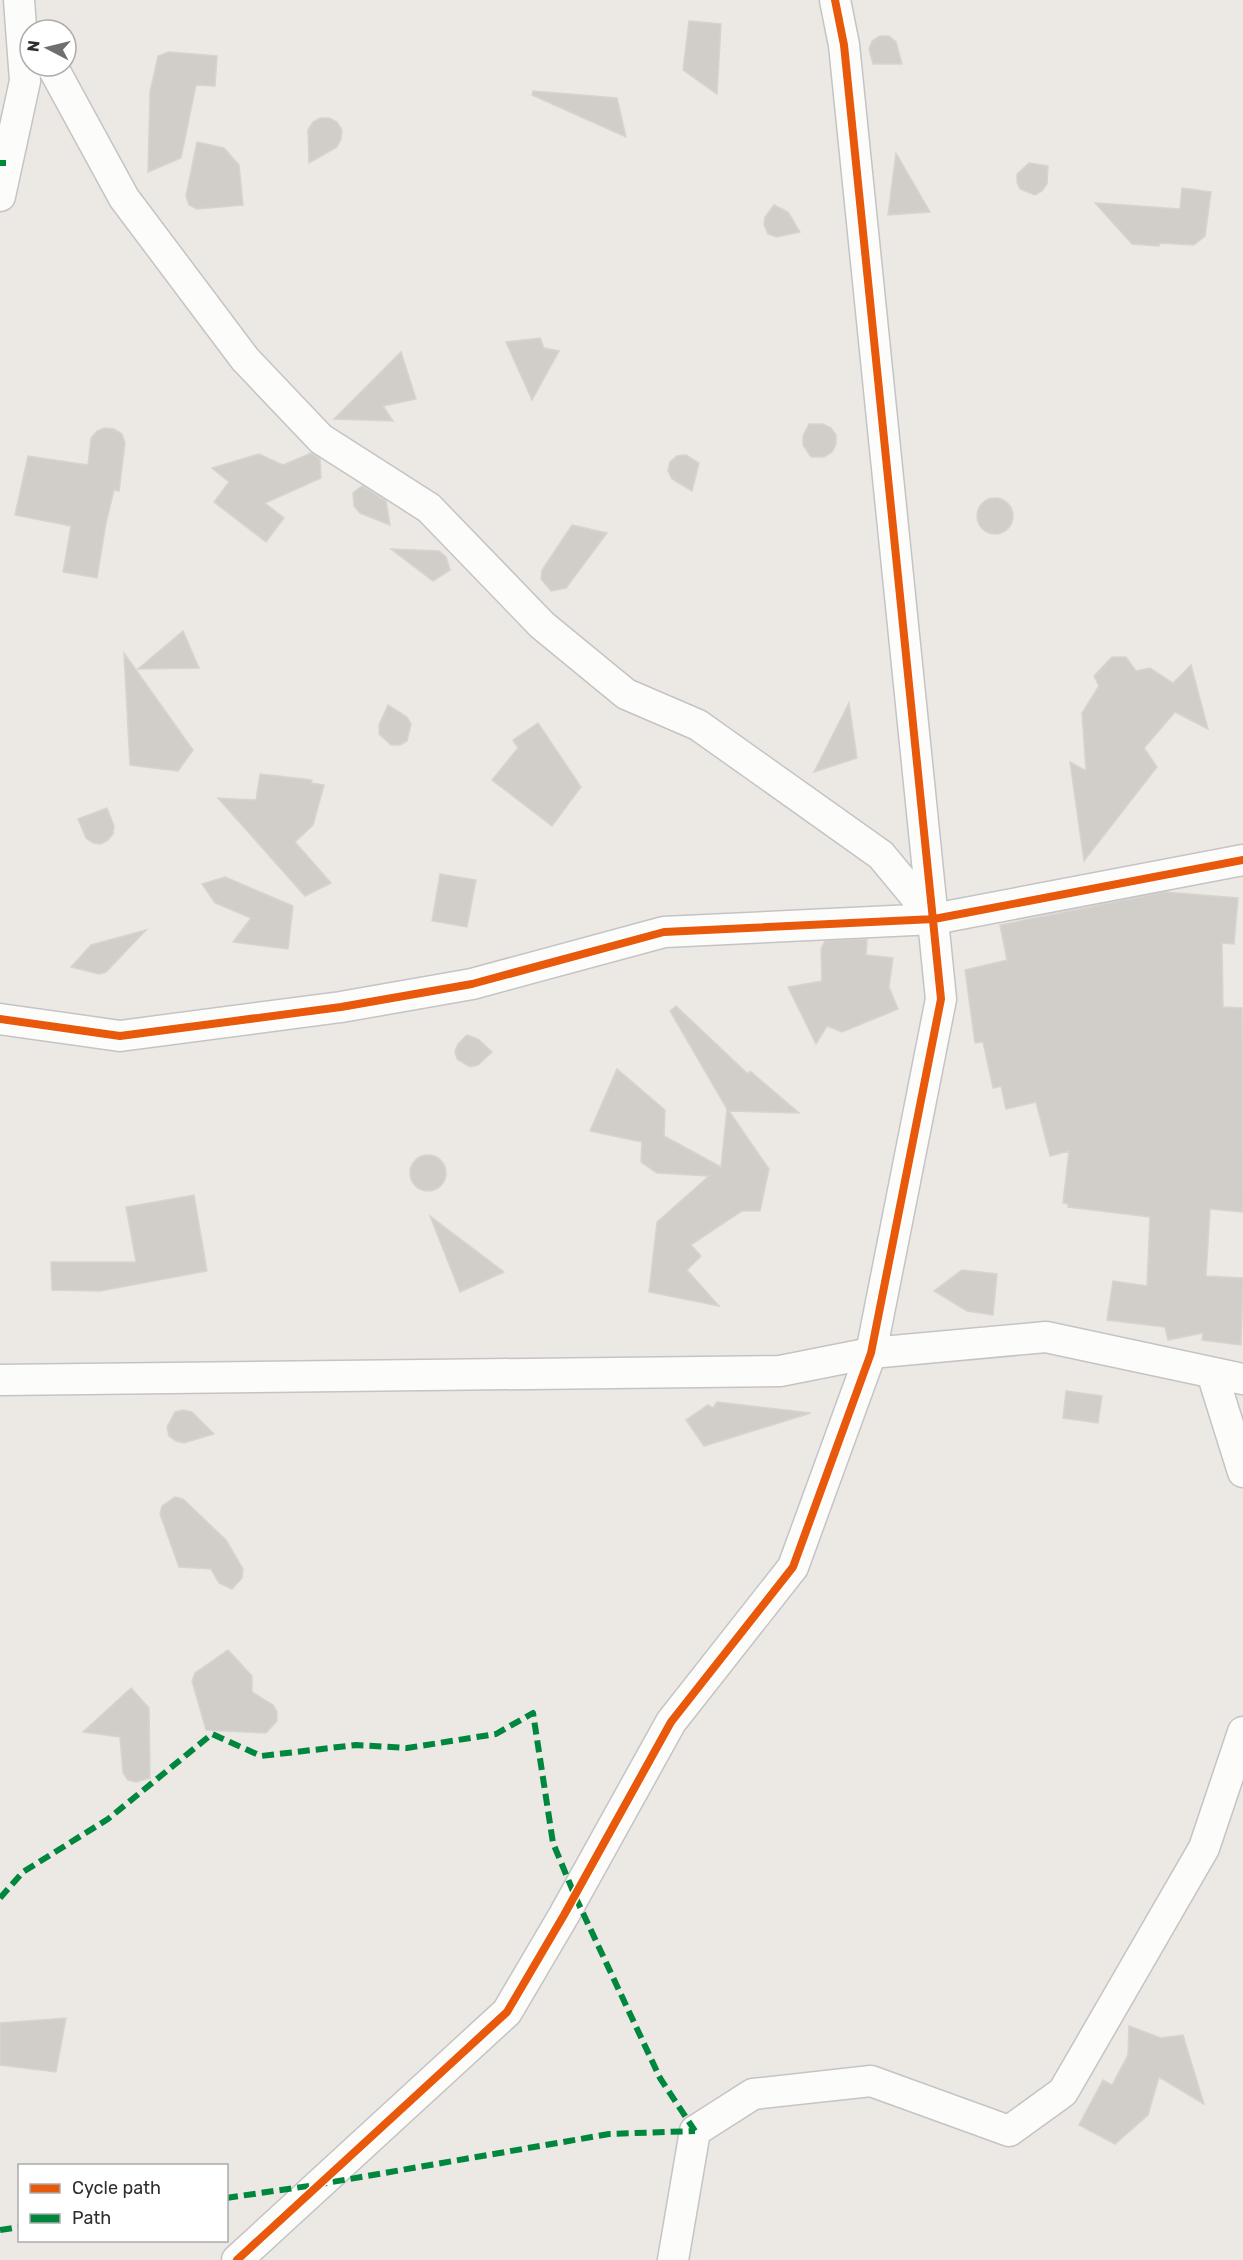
<svg xmlns="http://www.w3.org/2000/svg" width="1243" height="2260" font-family="Rubik,sans-serif">
<rect width="100%" height="100%" fill="#ece8e4"/>
<path fill="#d1ceca" stroke="#d7d4d0" stroke-width="1.5" d="M689 21 721 24 717 94 683 70Z
M880 36H889L896 42 902 64H873L869 49 872 41Z
M169 52 217 56 215 86 196 85 181 158 148 172 150 92 158 56Z
M533 91 617 98 626 137 532 95Z
M320 118H329L337 122 342 130 341 139 337 147 309 163 308 130 313 122Z
M197 142 224 148 239 165 243 205 197 209 189 205 186 196Z
M896 153 930 212 888 215Z
M1029 163 1048 166 1047 184 1042 191 1035 195 1020 189 1017 182V174Z
M1182 188 1211 192 1205 236 1194 245 1160 243 1159 246 1132 244 1095 203 1180 209Z
M774 205 788 212 800 232 777 237 768 234 764 225 765 217Z
M540 338 544 348 559 351 532 400 506 342Z
M401 352 416 399 383 406 393 421 334 419Z
M809 424H823L831 428 836 435V444L832 452 824 457H811L803 445V436Z
M105 428 114 429 122 434 125 443 119 491 114 490 106 523 97 578 63 572 71 526 15 515 28 456 88 465 91 438 97 431Z
M311 453 320 459 321 478 265 503 284 518 266 542 214 502 229 482 212 468 259 454 283 465Z
M686 455 699 463 692 491 672 479 668 471 670 462 677 456Z
M362 486 386 501 390 525 360 513 354 506 353 493Z
M977 516a18 18 0 1 1 36 0a18 18 0 1 1-36 0Z
M572 525 607 533 566 588 551 591 541 579 542 570Z
M391 549 439 551 446 557 450 570 433 581Z
M183 631 199 668 138 669Z
M124 653 193 750 178 771 130 765Z
M1112 657H1126L1136 671 1150 668 1173 683 1191 665 1208 729 1175 712 1144 748 1157 767 1084 861 1070 762 1086 771 1082 713 1099 686 1094 676Z
M849 703 857 758 814 772Z
M388 705 407 717 411 724 407 741 400 745H391L379 734V725Z
M538 723 581 787 552 826 492 780 518 748 513 740Z
M260 774 312 780 311 783 324 785 313 825 295 842 331 883 305 896 218 798 256 800Z
M107 808 114 826 113 834 108 840 101 844 93 843 86 838 78 819Z
M440 874 476 880 467 927 432 921Z
M225 877 293 906 288 949 233 942 251 918 215 903 202 884Z
M1165 892 1238 898 1234 944 1222 943 1223 1007 1242 1008 1243 1212 1210 1209 1206 1276 1243 1278 1241 1345 1202 1340 1203 1333 1168 1340 1165 1327 1107 1320 1113 1281 1147 1286 1150 1217 1068 1207V1204L1063 1203 1069 1151 1050 1156 1036 1102 1006 1109 1001 1086 993 1088 983 1042 975 1043 965 970 1007 960 1000 925Z
M146 930 106 972 99 974 71 967 91 945Z
M867 939 866 955 893 958 889 987 898 1009 842 1032 827 1026 816 1044 788 987 822 981 821 949 825 941Z
M676 1006 748 1074 750 1071 799 1113 729 1111 769 1169 760 1211H742L691 1245 701 1256 687 1270 719 1306 649 1292 657 1222 709 1176 657 1173 641 1162 642 1142 590 1131 617 1069 665 1110 664 1136 721 1167 727 1109 670 1011Z
M467 1035 478 1039 492 1052 478 1065 470 1067 457 1059 455 1051 458 1044Z
M410 1173a18 18 0 1 1 36 0a18 18 0 1 1-36 0Z
M194 1195 207 1271 100 1291 52 1290 51 1262H136L126 1207Z
M430 1216 504 1272 460 1292Z
M962 1270 997 1274 993 1315 967 1311 934 1291Z
M1066 1391 1102 1396 1098 1423 1063 1418Z
M717 1402 811 1413 704 1446 686 1420 708 1405 713 1408Z
M183 1410 192 1412 214 1434 184 1443 176 1441 169 1436 167 1427 175 1412Z
M175 1497 183 1499 226 1540 243 1569 242 1578 232 1589 219 1583 211 1569 179 1567 160 1514 162 1506Z
M228 1650 252 1676V1692L273 1705 277 1712V1721L266 1733 206 1730 192 1681 195 1673Z
M131 1688 149 1708 150 1778 136 1782 128 1780 123 1773 120 1737 83 1732Z
M66 2018 56 2072 0 2065V2023Z
M1129 2026 1161 2038 1183 2035 1204 2104 1159 2077 1148 2115 1115 2144 1079 2125 1103 2080 1112 2085 1128 2055Z"/>
<g fill="none" stroke-linecap="round" stroke-linejoin="round">
<defs>
<path id="street" d="M52 66 124 198 245 359 321 439 429 508 542 625 626 694 698 725 881 855 934 919
M0 196 25 81 19 0
M0 1019 120 1036 341 1007 472 984 664 932 934 919 1243 860
M1212 1373 1243 1472
M0 1380 780 1371 871 1353 1046 1337 1243 1379
M237 2260 507 2012 564 1915 671 1722 793 1567 871 1353 941 999 844 45 835 0
M673 2260 695 2131 753 2094 871 2081 1009 2131 1063 2092 1204 1848 1243 1732"/>
</defs>
<use href="#street" stroke="#c5c4c5" stroke-width="33"/>
<use href="#street" stroke="#fcfcfb" stroke-width="30"/>
<path stroke="#00873e" stroke-width="6" stroke-dasharray="12 6" stroke-linecap="butt" d="M0 163H6
M0 1898 23 1872 108 1819 212 1734 261 1756 356 1745 407 1748 496 1734 533 1713 553 1843 575 1896 660 2078 695 2131
M226 2198 315 2185 609 2134 695 2131
M0 2230 20 2227"/>
<defs>
<path id="cycleway" d="M0 1019 120 1036 341 1007 472 984 664 932 934 919 1243 860
M237 2260 507 2012 564 1915 671 1722 793 1567 871 1353 941 999 844 45 835 0"/>
</defs>
<use href="#cycleway" stroke="#fff" stroke-width="11"/>
<use href="#cycleway" stroke="#e8590c" stroke-width="8"/>
</g>
<rect x="18" y="2164" width="210" height="78" fill="#ffffff" stroke="#ababab" stroke-width="1.5"/>
<rect x="30" y="2184" width="30" height="9" fill="#e8590c" stroke="#ababab" stroke-width="1.5"/>
<text x="72" y="2194" font-size="18" fill="#2e2e2e">Cycle path</text>
<rect x="30" y="2214" width="30" height="9" fill="#00873e" stroke="#ababab" stroke-width="1.5"/>
<text x="72" y="2224" font-size="18" fill="#2e2e2e">Path</text>
<g transform="translate(48 48) rotate(277)"><circle r="28" fill="#ffffff" stroke="#ababab" stroke-width="1.5"/>
<path d="M0-4.5L10 22L0 15L-10 22Z" fill="#706f6e"/>
<text y="-9" font-size="16" font-weight="bold" text-anchor="middle" fill="#2e2e2e">N</text>
</g>
</svg>
